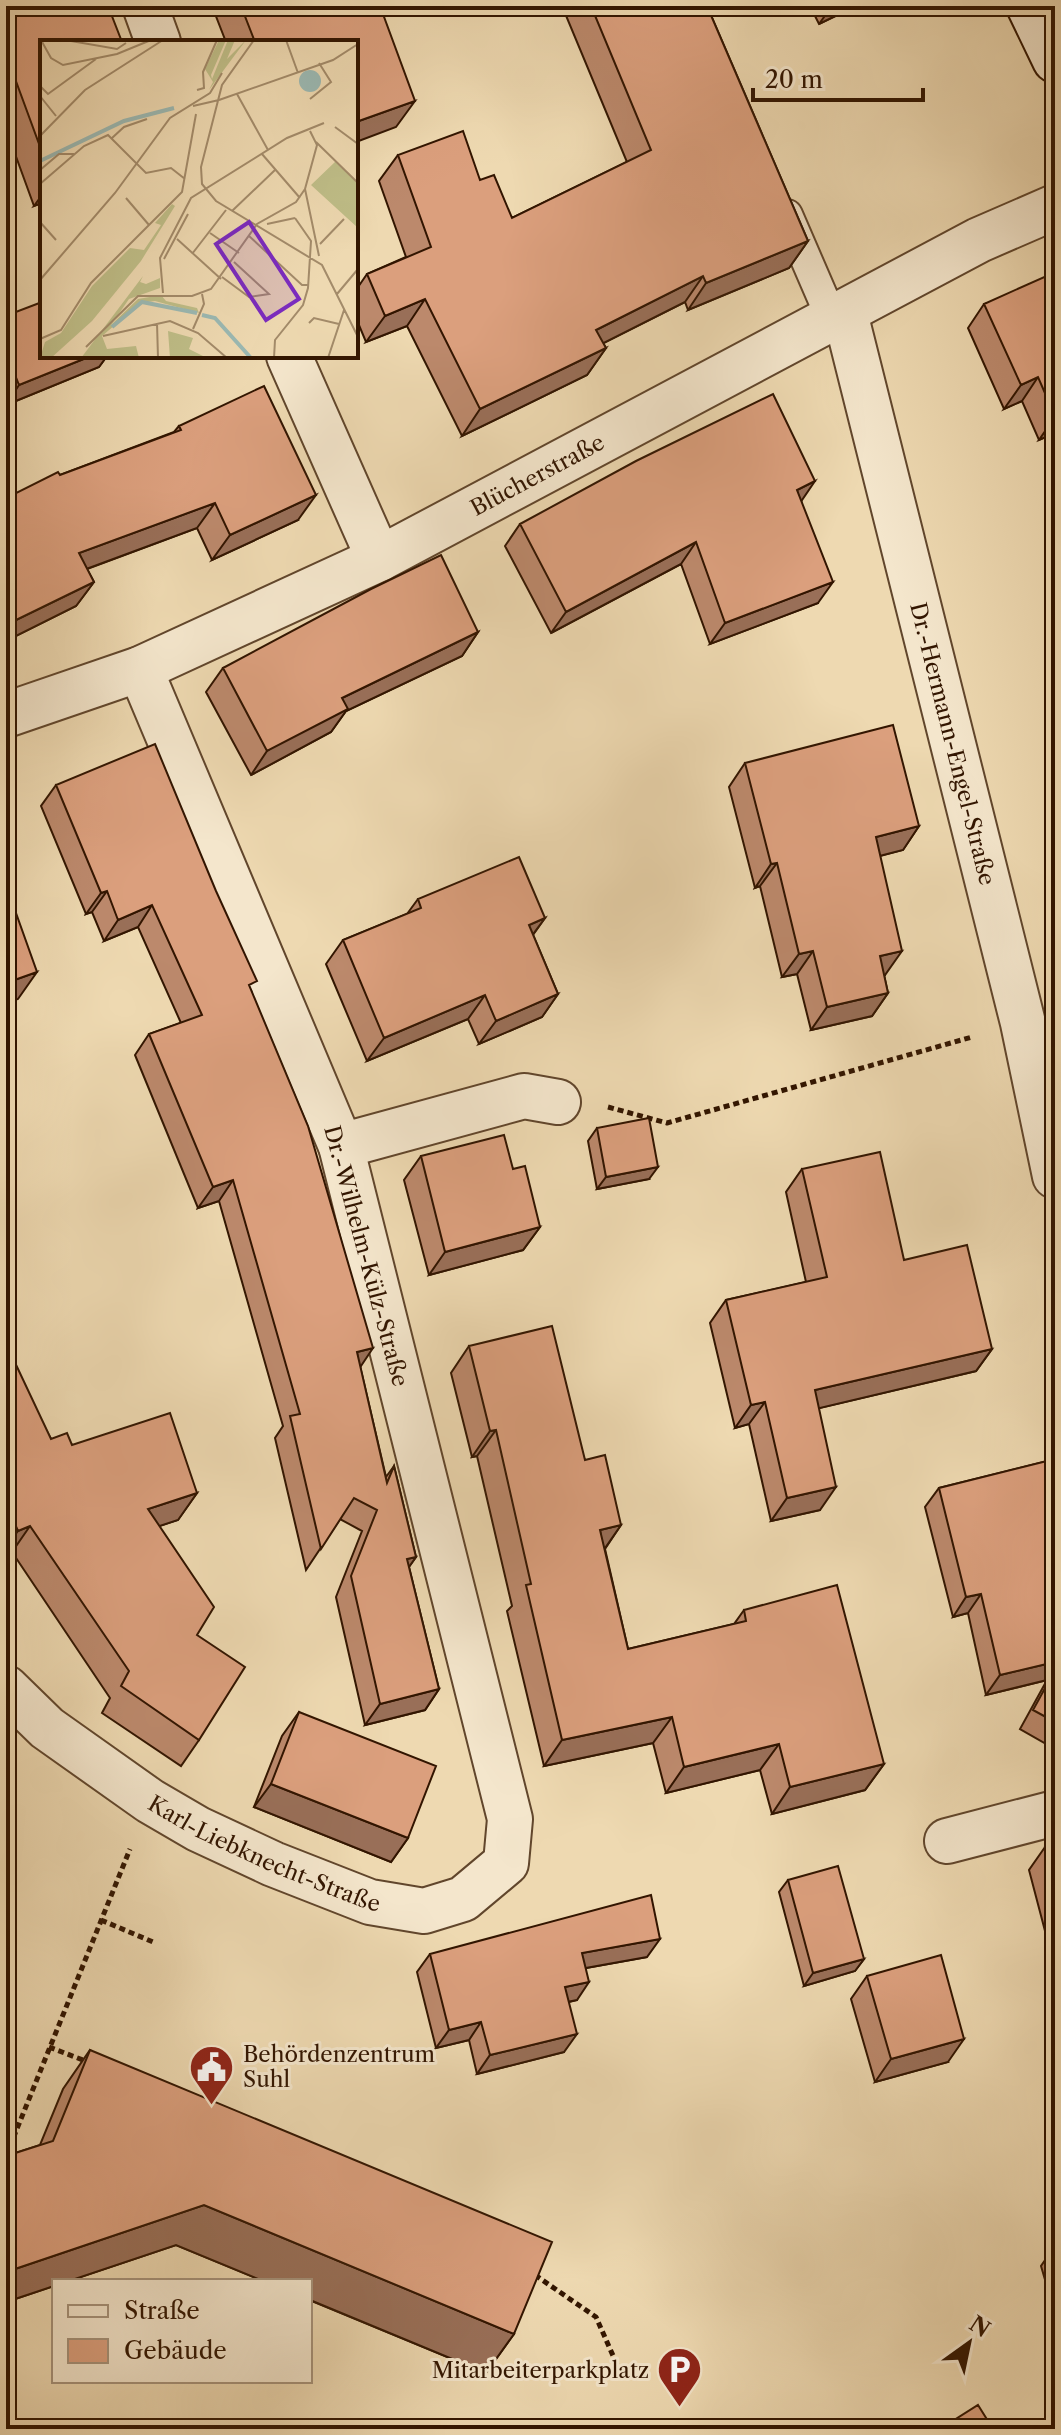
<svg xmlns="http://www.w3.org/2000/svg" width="1061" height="2435" font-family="'Libre Caslon Text',serif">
<rect width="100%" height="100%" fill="#eed9b1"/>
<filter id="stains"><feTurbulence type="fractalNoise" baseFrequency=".0025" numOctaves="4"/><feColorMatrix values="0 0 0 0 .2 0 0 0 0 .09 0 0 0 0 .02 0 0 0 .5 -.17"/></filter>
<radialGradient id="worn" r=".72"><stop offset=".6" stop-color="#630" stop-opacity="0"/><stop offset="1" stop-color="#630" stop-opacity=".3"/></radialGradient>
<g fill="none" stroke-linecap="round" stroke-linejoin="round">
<defs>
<path id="lane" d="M787 215 832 319"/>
<g id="street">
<path d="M145 6 158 42"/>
<path id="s1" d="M845 313 1023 1023 1055 1176"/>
<path d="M289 356 379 559"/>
<path id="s2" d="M6 715 140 669 379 559 979 240 1055 207"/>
<path d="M341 1146 524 1096 558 1102"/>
<path id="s3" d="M6 1688 47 1728 150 1801 198 1829 273 1864 370 1902 424 1911 463 1899 506 1863 510 1819 341 1146 140 669"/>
<path d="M947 1841 1055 1813"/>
</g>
<path id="secondary" d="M1029 6 1055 60"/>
</defs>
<use href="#lane" stroke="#61462c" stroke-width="34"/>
<use href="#street" stroke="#61462c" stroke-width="48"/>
<use href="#secondary" stroke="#321500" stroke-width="48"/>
<path stroke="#321500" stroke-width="5" stroke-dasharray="6 4" stroke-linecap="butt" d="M608 1107 667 1123 972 1037
M101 1920 153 1942
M49 2047 88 2062
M6 2156 130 1849
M535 2275 596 2317 622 2376
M6 2425 9 2429"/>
<use href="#lane" stroke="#f4e6cc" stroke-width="30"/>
<use href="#street" stroke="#f4e6cc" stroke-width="44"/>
<use href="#secondary" stroke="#f4e6cc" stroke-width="44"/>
</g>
<path fill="#bc896c" stroke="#321500" stroke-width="2" d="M6 6 42 42V211L39 204 34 206 6 129Z
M212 6H388L381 9 396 127 356 42H226Z
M562 6H707L808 241 789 268 688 310 685 302 603 343 606 348 587 375 462 436 407 326 366 342 356 318V290L367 274 406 257 379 181 398 155 480 180 512 218 627 162Z
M810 6H856L819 24Z
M1055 284V433L1039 440 1022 401 1004 409 968 328 984 304Z
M6 311 8 315 42 356H107L99 367 6 405Z
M179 426 298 520 212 560 197 528 87 569 94 582 76 606 6 641V498L60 475 174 432Z
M801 500 818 603 710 644 681 564 551 633 505 546 520 524Z
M478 632 462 656 346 711 331 732 251 775 206 692 223 668Z
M745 763 919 826 903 850 880 856 885 975H884L888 993 872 1016 811 1030 797 974 782 977 760 886 755 888 729 787Z
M56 785 251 990 360 1366 386 1477 394 1466 416 1557 409 1567 439 1689 425 1710 365 1725 336 1597 362 1531 340 1519 306 1570 275 1438 283 1426 219 1201 198 1208 135 1055 149 1034 181 1023 138 927 104 941 92 912 86 914 41 806Z
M418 899 545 918 533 935 558 994 542 1017 479 1044 468 1019 367 1061 326 964 343 940 407 914Z
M597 1128 649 1179 597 1189 588 1141Z
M421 1156 513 1169 540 1227 523 1250 429 1275 404 1180Z
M802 1169 904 1260 992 1349 976 1371 819 1408 820 1510 771 1521 749 1424 735 1428 710 1323 726 1300 806 1282 786 1192Z
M469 1346 585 1460 621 1525 605 1549 628 1649 734 1624 744 1610 884 1764 865 1790 772 1814 760 1770 666 1793 653 1743 544 1766 507 1611 512 1606 477 1456 472 1457 451 1373Z
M6 1354 51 1439 72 1445 197 1493 178 1520 159 1526 197 1635 199 1740 181 1766 102 1713 110 1698 12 1552 6 1555Z
M1055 1459V1749L1020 1729 1047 1680 986 1695 968 1613 953 1617 925 1507 939 1488Z
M299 1712 408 1838 391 1862 254 1807 282 1736Z
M1055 1844V1969L1029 1870 1045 1847Z
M788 1880 864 1959 855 1971 804 1986 779 1892Z
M430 1954 647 1957 586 1968 577 2000 569 2002 564 2052 477 2074 469 2040 436 2048 417 1972Z
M867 1976 948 2062 875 2082 851 1999Z
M90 2050 514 2334 486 2373 176 2245 6 2302V2156L40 2145 63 2089Z
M1055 2246V2314L1041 2266Z"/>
<path fill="#996f58" stroke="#321500" stroke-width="2" d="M832 6H856L819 24Z
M415 101 396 127 356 142V122Z
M42 195V200L39 204 34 206Z
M808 241 789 268 688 310 706 283Z
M703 276 685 302 578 356 596 330Z
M425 299 407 326 366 342 385 316Z
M606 348 587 375 462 436 480 409Z
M91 356H107L99 367 6 405 19 385Z
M1038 377 1022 401 1004 409 1021 385Z
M1055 417V433L1039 440Z
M815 481 800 503 797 490Z
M316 495 298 520 212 560 230 535Z
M215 503 197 528 62 578 79 553Z
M696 542 681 564 551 633 566 612Z
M94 582 76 606 6 641V630L12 622Z
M833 582 818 603 710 644 725 623Z
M478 632 462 656 346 711 331 732 251 775 267 751 342 698Z
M919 826 903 850 860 861 876 837Z
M777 863 760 886 755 888 771 864Z
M107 891 92 912 86 914 101 893Z
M152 905 138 927 104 941 118 920Z
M545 918 528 941 529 925Z
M813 951 797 974 782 977 799 954Z
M902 951 885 975 864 980 880 956Z
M37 972 18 999 6 1003V983Z
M888 993 872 1016 811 1030 827 1007Z
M558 994 542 1017 479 1044 496 1021Z
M485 995 468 1019 367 1061 384 1038Z
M658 1167 649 1179 597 1189 606 1177Z
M233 1180 219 1201 198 1208 213 1187Z
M540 1227 523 1250 429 1275 445 1252Z
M373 1348 359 1369 357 1352Z
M992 1349 976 1371 799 1413 815 1390Z
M765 1402 749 1424 735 1428 751 1405Z
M496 1430 477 1456 472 1457 490 1431Z
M836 1487 820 1510 771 1521 787 1498Z
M197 1493 178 1520 129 1536 148 1509Z
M621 1525 603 1551 600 1530Z
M30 1526 12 1552 6 1555V1547L18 1531Z
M416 1557 401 1578 407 1559Z
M981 1594 968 1613 953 1617 966 1597Z
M1055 1662V1668L1047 1680 986 1695 1000 1675Z
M439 1689 425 1710 365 1725 380 1704Z
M672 1717 653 1743 544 1766 562 1740Z
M779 1744 760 1770 666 1793 684 1767Z
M884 1764 865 1790 772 1814 790 1787Z
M271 1784 408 1838 391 1862 254 1807Z
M660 1939 647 1957 569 1971 582 1953Z
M864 1959 855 1971 804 1986 813 1973Z
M589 1982 577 2000 552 2005 565 1987Z
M481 2022 469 2040 436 2048 449 2030Z
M577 2034 564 2052 477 2074 490 2055Z
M964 2039 948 2062 875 2082 891 2059Z
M204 2205 514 2334 486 2373 310 2300V2281H263L176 2245 69 2281H54V2286L6 2302V2272Z"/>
<path fill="#db9f7d" stroke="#321500" stroke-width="2" d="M6 6H108L122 42H42V152L6 54Z
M241 6H380L415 101 356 122V42H255Z
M591 6H707L808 241 706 283 703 276 596 330 606 348 480 409 425 299 385 316 367 274 431 247 398 155 463 131 480 180 494 175 512 218 651 150Z
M1051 274 1055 284V416L1038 377 1021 385 984 304Z
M42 302V356H91L19 385 6 352V311L8 315Z
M264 386 316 495 230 535 215 503 79 553 94 582 12 622 8 615 6 616V498L58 472 60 475 181 430 179 426Z
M773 394 815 481 797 490 833 582 725 623 696 542 566 612 520 524 636 461Z
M441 555 478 632 342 698 348 709 267 751 223 668 371 589Z
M893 725 919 826 876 837 902 951 880 956 888 993 827 1007 813 951 799 954 777 863 771 864 745 763Z
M155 744 216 891 257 981 249 985 308 1126 373 1348 357 1352 387 1483 394 1466 416 1557 407 1559 439 1689 380 1704 351 1576 377 1510 354 1498 321 1549 290 1416 300 1414 233 1180 213 1187 149 1034 202 1015 152 905 118 920 107 891 101 893 56 785Z
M519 857 545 918 529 925 558 994 496 1021 485 995 384 1038 343 940 421 908 418 899Z
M6 885 37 972 6 983Z
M649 1118 658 1167 606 1177 597 1128Z
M504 1135 513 1169 525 1166 540 1227 445 1252 421 1156Z
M880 1152 904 1260 967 1245 992 1349 815 1390 836 1487 787 1498 765 1402 751 1405 726 1300 827 1277 802 1169Z
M552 1326 585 1460 605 1455 621 1525 600 1530 628 1649 746 1621 744 1610 837 1585 884 1764 790 1787 779 1744 684 1767 672 1717 562 1740 526 1585 531 1584 496 1430 490 1431 469 1346Z
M10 1352 51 1439 67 1433 72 1445 170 1413 197 1493 148 1509 214 1607 197 1635 245 1667 199 1740 121 1686 129 1671 30 1526 18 1531 6 1503V1354Z
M1055 1459V1662L1000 1675 981 1594 966 1597 939 1488Z
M1055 1670V1722L1033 1710Z
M299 1712 436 1766 408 1838 271 1784Z
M1055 1844V1883L1045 1847Z
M838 1866 864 1959 813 1973 788 1880Z
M651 1895 660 1939 582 1953 589 1982 565 1987 577 2034 490 2055 481 2022 449 2030 430 1954Z
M6 1905 11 1920 6 1921Z
M941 1955 964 2039 891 2059 867 1976Z
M90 2050 552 2242 514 2334 204 2205 6 2272V2156L53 2141Z
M978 2405 993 2429H940Z"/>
<defs>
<symbol id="civic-pin" viewBox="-11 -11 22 30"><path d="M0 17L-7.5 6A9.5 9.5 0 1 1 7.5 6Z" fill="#8f2418" stroke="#f4e6cc"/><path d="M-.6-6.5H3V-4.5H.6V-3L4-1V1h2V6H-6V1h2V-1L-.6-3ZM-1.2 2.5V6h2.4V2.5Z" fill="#fff"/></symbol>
<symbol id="parking-pin" viewBox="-11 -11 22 30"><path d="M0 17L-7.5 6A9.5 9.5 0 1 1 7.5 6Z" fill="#8f2418" stroke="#f4e6cc"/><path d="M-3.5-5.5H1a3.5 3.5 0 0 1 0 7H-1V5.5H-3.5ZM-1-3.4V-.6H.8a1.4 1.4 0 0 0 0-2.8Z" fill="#fff"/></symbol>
</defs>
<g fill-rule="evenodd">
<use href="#civic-pin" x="186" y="2042" width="51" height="69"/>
<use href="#parking-pin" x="654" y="2344" width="51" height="69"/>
</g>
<g text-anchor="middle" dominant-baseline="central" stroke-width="6" stroke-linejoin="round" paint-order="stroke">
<g font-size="22" fill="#321500" stroke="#f4e6cc">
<text stroke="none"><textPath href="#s2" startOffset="584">Blücherstraße</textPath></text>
<text stroke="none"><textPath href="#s1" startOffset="444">Dr.-Hermann-Engel-Straße</textPath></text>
<text transform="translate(366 1256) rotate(75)">Dr.-Wilhelm-Külz-Straße</text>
<text stroke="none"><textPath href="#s3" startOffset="310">Karl-Liebknecht-Straße</textPath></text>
</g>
<g font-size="22" fill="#321500" stroke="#f4e6cc" text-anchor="start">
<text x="243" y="2054">Behördenzentrum<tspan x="243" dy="25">Suhl</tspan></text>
<text x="649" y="2370" text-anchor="end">Mitarbeiterparkplatz</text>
</g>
</g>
<g transform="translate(40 40)">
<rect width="318" height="318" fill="#eed9b1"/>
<path d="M179 0H186L171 35 172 39 188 0H195L187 19 206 0 169 50 173 42 165 29ZM296 121 318 144V188L271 145ZM132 164 135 166 101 221 52 281 11 318H0L5 302 21 293 52 246 90 208 104 210 121 185 115 183ZM103 236 100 242 106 244 120 238V248L89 259 71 285 98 259 121 255 126 261 157 268 159 273 115 261 101 263 62 296 67 309 96 306 99 318H41ZM128 291 153 298 149 309 167 318H130Z" fill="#bfbe88"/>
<path d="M259 41a11 11 0 1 1 22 0a11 11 0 1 1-22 0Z" fill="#9bb9b3"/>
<path fill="none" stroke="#9bb9b3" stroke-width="4" d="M0 121 84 81 134 68M162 275 175 278 211 318M72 287 102 262 157 273"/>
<path fill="none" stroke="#a38b6a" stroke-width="2" d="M1 0 11 18 23 25 77 14 111 0M214 0 182 45 161 127 162 144 176 161 282 225 318 297M246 0 258 33M31 1 77 9 86 3M0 46 8 54 56 19M157 50 164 48 163 32 177 0M197 54 228 110M0 56 16 76M270 59 291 42 279 23M179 60 293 20 318 4M153 66 179 60M295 87 318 104M270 91 277 105 265 149 279 216M0 96 45 50 123 0M72 98 84 87 107 79M276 102 318 143M222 114 260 158M0 130 19 114H34M0 144 44 106 68 95 106 133 131 128 145 139M86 158 109 185M192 171 235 130M0 182 16 200M227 184 255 178M170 193 199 213M209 196 262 245H268M137 199 181 239M280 204 304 179M152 214 186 170M124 219 148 174M182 237 209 257 229 254 194 222M0 240 75 153 130 78 170 53 182 33M123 253 120 218 151 158 247 98 284 83M297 254 318 229M117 283 118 318M269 283 274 278 299 284M153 289 164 264 162 254M63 296 130 281 158 293 187 318M0 299 21 290 51 243 142 152 156 74M46 307 98 256H152L171 249 217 184 256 162 265 149M234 318 235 300 263 265 268 248 271 201 255 178M288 318 304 270"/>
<path fill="#7b2cbf" fill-opacity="0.15" stroke="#7b2cbf" stroke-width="4" d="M209 182 259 259 226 280 176 204Z"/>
<rect width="318" height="318" fill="none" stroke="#321500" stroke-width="4"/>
</g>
<rect width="1061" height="2435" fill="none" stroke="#eed9b1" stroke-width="32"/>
<rect x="8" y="8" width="1045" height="2419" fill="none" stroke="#321500" stroke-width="4"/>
<rect x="16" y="16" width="1029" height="2403" fill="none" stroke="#321500" stroke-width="2"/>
<rect x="52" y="2279" width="260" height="104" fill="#f4e6cc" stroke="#a6927a" stroke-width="2"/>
<rect x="68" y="2305" width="40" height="12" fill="#f4e6cc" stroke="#a6927a" stroke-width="2"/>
<text x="124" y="2319" font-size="24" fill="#321500">Straße</text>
<rect x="68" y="2339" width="40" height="24" fill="#db9f7d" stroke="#a6927a" stroke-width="2"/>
<text x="124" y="2359" font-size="24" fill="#321500">Gebäude</text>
<g transform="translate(969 2343) rotate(33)" stroke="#f4e6cc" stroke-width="6" paint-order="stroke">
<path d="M0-6L14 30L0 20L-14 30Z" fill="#321500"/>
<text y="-12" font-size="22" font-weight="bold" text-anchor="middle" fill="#321500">N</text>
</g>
<path d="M753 88v12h170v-12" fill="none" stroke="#321500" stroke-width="4"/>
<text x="765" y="88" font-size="24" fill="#321500" stroke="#f4e6cc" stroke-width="6" paint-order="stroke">20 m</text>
<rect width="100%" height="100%" filter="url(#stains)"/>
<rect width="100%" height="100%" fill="url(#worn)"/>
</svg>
